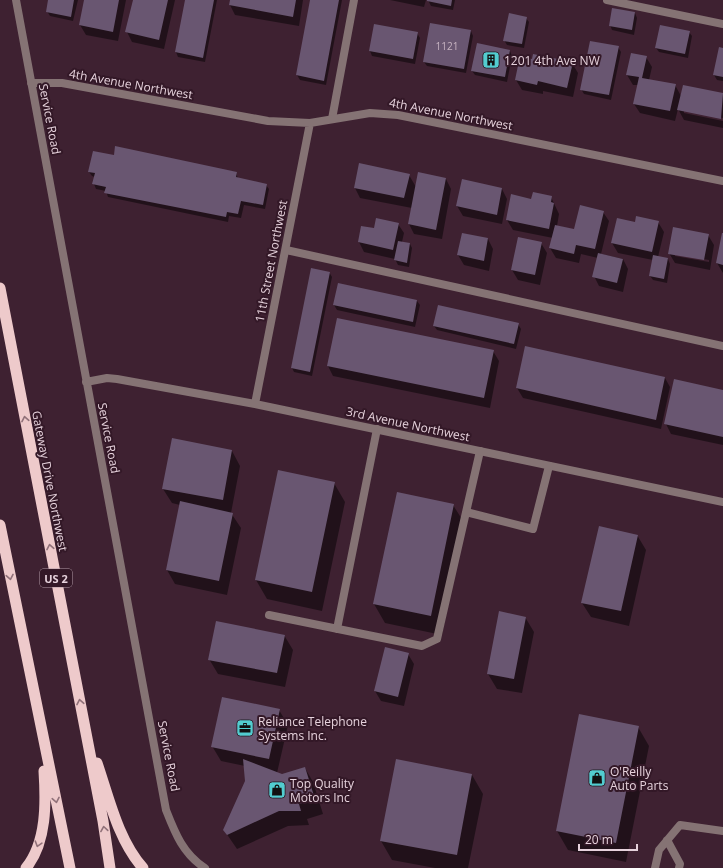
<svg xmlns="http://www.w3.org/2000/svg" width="723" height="868" font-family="'Open Sans',sans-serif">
<rect width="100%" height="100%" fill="#3e2131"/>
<path fill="#0007" fill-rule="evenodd" d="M49 0H78L73 21 50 16 47 11Z
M85 0H126L118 41 86 35 80 25Z
M134 0H175L164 49 132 42 127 32Z
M186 0H217L205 62 178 57 176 52Z
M231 0H303L299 26 235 15 230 5Z
M311 0H342L326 85 300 80 297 75Z
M390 0H426L424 7Z
M428 0H455L453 10 431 6Z
M635 13 637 18 634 35 612 30 610 25Z
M526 18 529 22 524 48 507 45 504 40Z
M471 31 473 36 466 73 427 66 424 62Z
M689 32 692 36 688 58 659 52 656 48Z
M417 33 420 38 415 64 372 56 370 51Z
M618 47 621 52 611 100 584 94 581 89Z
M723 49V81L717 80 714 75Z
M510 51 512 56 507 82 475 75 472 71Z
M646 57 652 67 649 80 675 85 681 96 683 86 723 94V118L684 110V113L723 121V128L684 120 678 109 675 121 640 113 634 104 638 85H633L627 75Z
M533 60 572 63 578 73 573 97 543 91V94L522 90 516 80Z
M114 156 236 172 238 179 266 185 269 189 265 209 244 205 241 218 229 216 228 222 108 197 106 191 96 189 94 184 95 177 92 176 89 172Z
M409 175 416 187 446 179 451 189 442 239 414 234 409 224 412 208 360 198 355 188Z
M502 189 507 199 502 224 463 216 457 206Z
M551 197 559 214 557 226 575 230 603 212 609 221 601 254 623 259 628 269 623 292 599 286 594 276 598 258 581 254 579 263 556 258 550 248 553 238 513 230 507 220 532 200Z
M658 222 664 232 658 257 668 259 670 264 667 283 653 280 650 276 653 260 618 253 612 243 636 223Z
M398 224 404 233 402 242 410 244 412 248 409 267 398 265 395 259 364 252 359 242 362 227 375 230Z
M463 234 488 239 493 249 489 271 464 265 458 255Z
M708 235 714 245 710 270 675 263 669 253ZM675 254 709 260V262L675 256Z
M723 236V273L717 263Z
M541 243 547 253 540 285 518 280 512 270Z
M329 272 332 277 312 376 294 372 292 368Z
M417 301 420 305 415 327 337 310 334 305Z
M518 324 521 329 516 349 437 330 434 326Z
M493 351 499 361 490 408 333 376 328 366Z
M665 378 670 387 661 429 523 398 517 388Z
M723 391V445L671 434 666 424Z
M232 451 240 466 231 513 241 528 227 595 175 584 167 570 180 505 172 503 163 489Z
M334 483 345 502 322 611 267 599 256 580Z
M453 505 465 524 442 635 385 623 374 604Z
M637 535 646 550 629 626 591 617 582 603Z
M525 617 534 632 522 693 497 689 488 674Z
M284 635 293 650 285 687 218 674 209 659Z
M408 654 414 664 404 706 381 701 375 691Z
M279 710 288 725 277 773 282 775 305 768 313 782 323 814 307 819 309 825 288 826 237 849 224 830 246 781 245 766 221 761 212 746Z
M638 727 649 746 626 862 568 850 557 831Z
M472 775 483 794 468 868H435L392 860 381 841Z"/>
<path fill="#695671" d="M48 0H74L71 17 46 12Z
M84 0H119L113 32 79 25Z
M133 0H168L159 40 125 32Z
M185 0H214L203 58 175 52Z
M230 0H296L293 17 229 5Z
M310 0H339L324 81 296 75Z
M427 0H452L451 6 427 1Z
M612 8 635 12 632 30 609 26Z
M509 13 527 17 522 44 503 41Z
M430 23 471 30 464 69 423 62Z
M374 24 418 32 413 59 369 51Z
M660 25 690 31 685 54 655 48Z
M590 41 619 46 609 95 580 90Z
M477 43 510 50 505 77 471 71Z
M719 47 723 48V77L713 75Z
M631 53 647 56 642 78 676 84 670 111 633 104 639 77 626 75Z
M533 54 573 62 567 88 538 81 537 85 515 80 520 56 532 59Z
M683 85 723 93 721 119 677 110Z
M115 146 237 172 236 177 267 184 263 205 241 201 238 214 227 212 226 217 104 193 106 187 92 184 95 173 88 172 93 151 114 155Z
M359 163 410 174 404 198 354 188Z
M418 172 446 178 436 230 408 224Z
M462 179 502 188 497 215 456 206Z
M533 192 552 196 551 202 554 203 549 229 506 220 511 194 531 199Z
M580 205 604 211 595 249 576 245 574 254 549 248 555 225 574 229Z
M636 216 659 221 652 252 611 243 617 218 635 222Z
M376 218 399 223 393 250 358 242 361 226 374 228Z
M673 227 709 234 704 260 668 254Z
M462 233 488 238 484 261 457 255Z
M722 233H723V265L716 263Z
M518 237 542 242 535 275 511 270Z
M398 241 410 243 407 263 394 260Z
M598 253 623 259 617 283 592 277Z
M653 255 668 258 664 279 649 276Z
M311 268 330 272 310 372 291 368Z
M338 283 417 300 413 322 333 305Z
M438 305 519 323 514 344 433 326Z
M337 318 494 350 484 398 327 366Z
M525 346 665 377 656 420 516 388Z
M674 379 723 390V437L664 424Z
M172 438 232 450 223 500 162 489Z
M278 470 335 482 312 592 255 580Z
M397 492 454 504 431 616 373 604Z
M180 501 233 513 219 581 166 570Z
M599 526 638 535 621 611 581 603Z
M499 611 526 617 514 679 487 674Z
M216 621 285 635 277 673 208 660Z
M385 647 409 653 398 697 374 691Z
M222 697 280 709 269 759 211 747Z
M579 714 639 726 616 843 556 831Z
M243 759 282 774 305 767 315 799 299 804 301 811H279L227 835 223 830 245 781Z
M396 759 472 774 457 855 380 841Z"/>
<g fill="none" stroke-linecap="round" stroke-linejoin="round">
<path stroke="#857374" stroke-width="8" d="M607 0 723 24
M332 119 354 0
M286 250 723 346
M466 512 533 529 549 466
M269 615 422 646 437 639 480 451
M337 629 377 429
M667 840 680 864 679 868
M655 868 659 850 680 825 723 831"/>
<path stroke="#857374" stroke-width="8" d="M16 0 166 810C175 833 183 854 205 868
M31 83H62L268 121 310 123 370 113 398 115 723 181
M86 382 107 378 117 379 255 404 723 502
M255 404 310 123"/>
<path stroke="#eecacb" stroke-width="11" d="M0 288 103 821 110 868
M0 525 70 868
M97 763C109 798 118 840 143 868
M26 868C47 842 46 802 44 771"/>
</g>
<defs><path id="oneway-chevron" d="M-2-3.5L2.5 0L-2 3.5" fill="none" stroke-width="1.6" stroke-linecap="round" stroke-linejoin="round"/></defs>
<g stroke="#907179">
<use href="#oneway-chevron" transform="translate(25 419) rotate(-101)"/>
<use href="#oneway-chevron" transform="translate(50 547) rotate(-101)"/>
<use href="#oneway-chevron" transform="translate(10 577) rotate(79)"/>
<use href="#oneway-chevron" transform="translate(80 702) rotate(-101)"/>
<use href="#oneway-chevron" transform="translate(56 800) rotate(79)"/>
<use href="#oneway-chevron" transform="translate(104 829) rotate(-99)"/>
<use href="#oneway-chevron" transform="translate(38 844) rotate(107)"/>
</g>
<defs>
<symbol id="building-square" viewBox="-11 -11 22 22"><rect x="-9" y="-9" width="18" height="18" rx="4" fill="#52cdd0" stroke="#331827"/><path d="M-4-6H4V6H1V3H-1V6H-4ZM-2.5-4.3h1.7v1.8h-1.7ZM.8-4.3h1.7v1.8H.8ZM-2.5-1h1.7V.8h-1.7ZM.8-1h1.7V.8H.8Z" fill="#111"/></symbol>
<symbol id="office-square" viewBox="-11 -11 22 22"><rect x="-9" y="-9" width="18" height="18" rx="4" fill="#52cdd0" stroke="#331827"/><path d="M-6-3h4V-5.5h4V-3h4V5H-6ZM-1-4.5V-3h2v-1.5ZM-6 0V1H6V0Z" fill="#111"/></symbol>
<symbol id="shop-square" viewBox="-11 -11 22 22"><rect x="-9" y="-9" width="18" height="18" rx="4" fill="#52cdd0" stroke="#331827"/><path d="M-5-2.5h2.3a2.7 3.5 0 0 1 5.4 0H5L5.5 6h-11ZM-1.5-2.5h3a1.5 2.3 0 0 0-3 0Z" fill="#111"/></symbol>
</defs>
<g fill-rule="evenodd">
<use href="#building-square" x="481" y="50" width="20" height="20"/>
<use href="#office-square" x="235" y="718" width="20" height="20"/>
<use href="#shop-square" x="587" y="768" width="20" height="20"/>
<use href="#shop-square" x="267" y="780" width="20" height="20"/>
</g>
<g text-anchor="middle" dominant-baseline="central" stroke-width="4" stroke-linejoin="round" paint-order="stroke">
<g font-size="10" fill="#c7b3c1">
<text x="447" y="46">1121</text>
</g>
<rect fill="#331827" stroke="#b09aa6" stroke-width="1" x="40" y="569" width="32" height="18" rx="3"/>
<g font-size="11" font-weight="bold" fill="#e6d2dc">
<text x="56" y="578">US 2</text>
</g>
<g font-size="12" fill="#e6d2dc" stroke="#331827" text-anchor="start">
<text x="504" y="60">1201 4th Ave NW</text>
<text x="258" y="721">Reliance Telephone<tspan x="258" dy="14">Systems Inc.</tspan></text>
<text x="610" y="771">O'Reilly<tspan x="610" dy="14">Auto Parts</tspan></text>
<text x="290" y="783">Top Quality<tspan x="290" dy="14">Motors Inc</tspan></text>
</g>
<g font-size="12" fill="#e6d2dc" stroke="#331827">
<text transform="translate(131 84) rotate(10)">4th Avenue Northwest</text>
<text transform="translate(451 114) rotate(11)">4th Avenue Northwest</text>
<text transform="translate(50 119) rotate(79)">Service Road</text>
<text transform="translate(271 261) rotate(-79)">11th Street Northwest</text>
<text transform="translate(408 424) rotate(12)">3rd Avenue Northwest</text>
<text transform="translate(109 438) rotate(79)">Service Road</text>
<text transform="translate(50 481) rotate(79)">Gateway Drive Northwest</text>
<text transform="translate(169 756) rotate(79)">Service Road</text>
</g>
</g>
<path d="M579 844v6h58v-6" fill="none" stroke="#e6d2dc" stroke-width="2"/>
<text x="585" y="844" font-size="12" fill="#e6d2dc" stroke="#331827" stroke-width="3" paint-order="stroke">20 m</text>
</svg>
